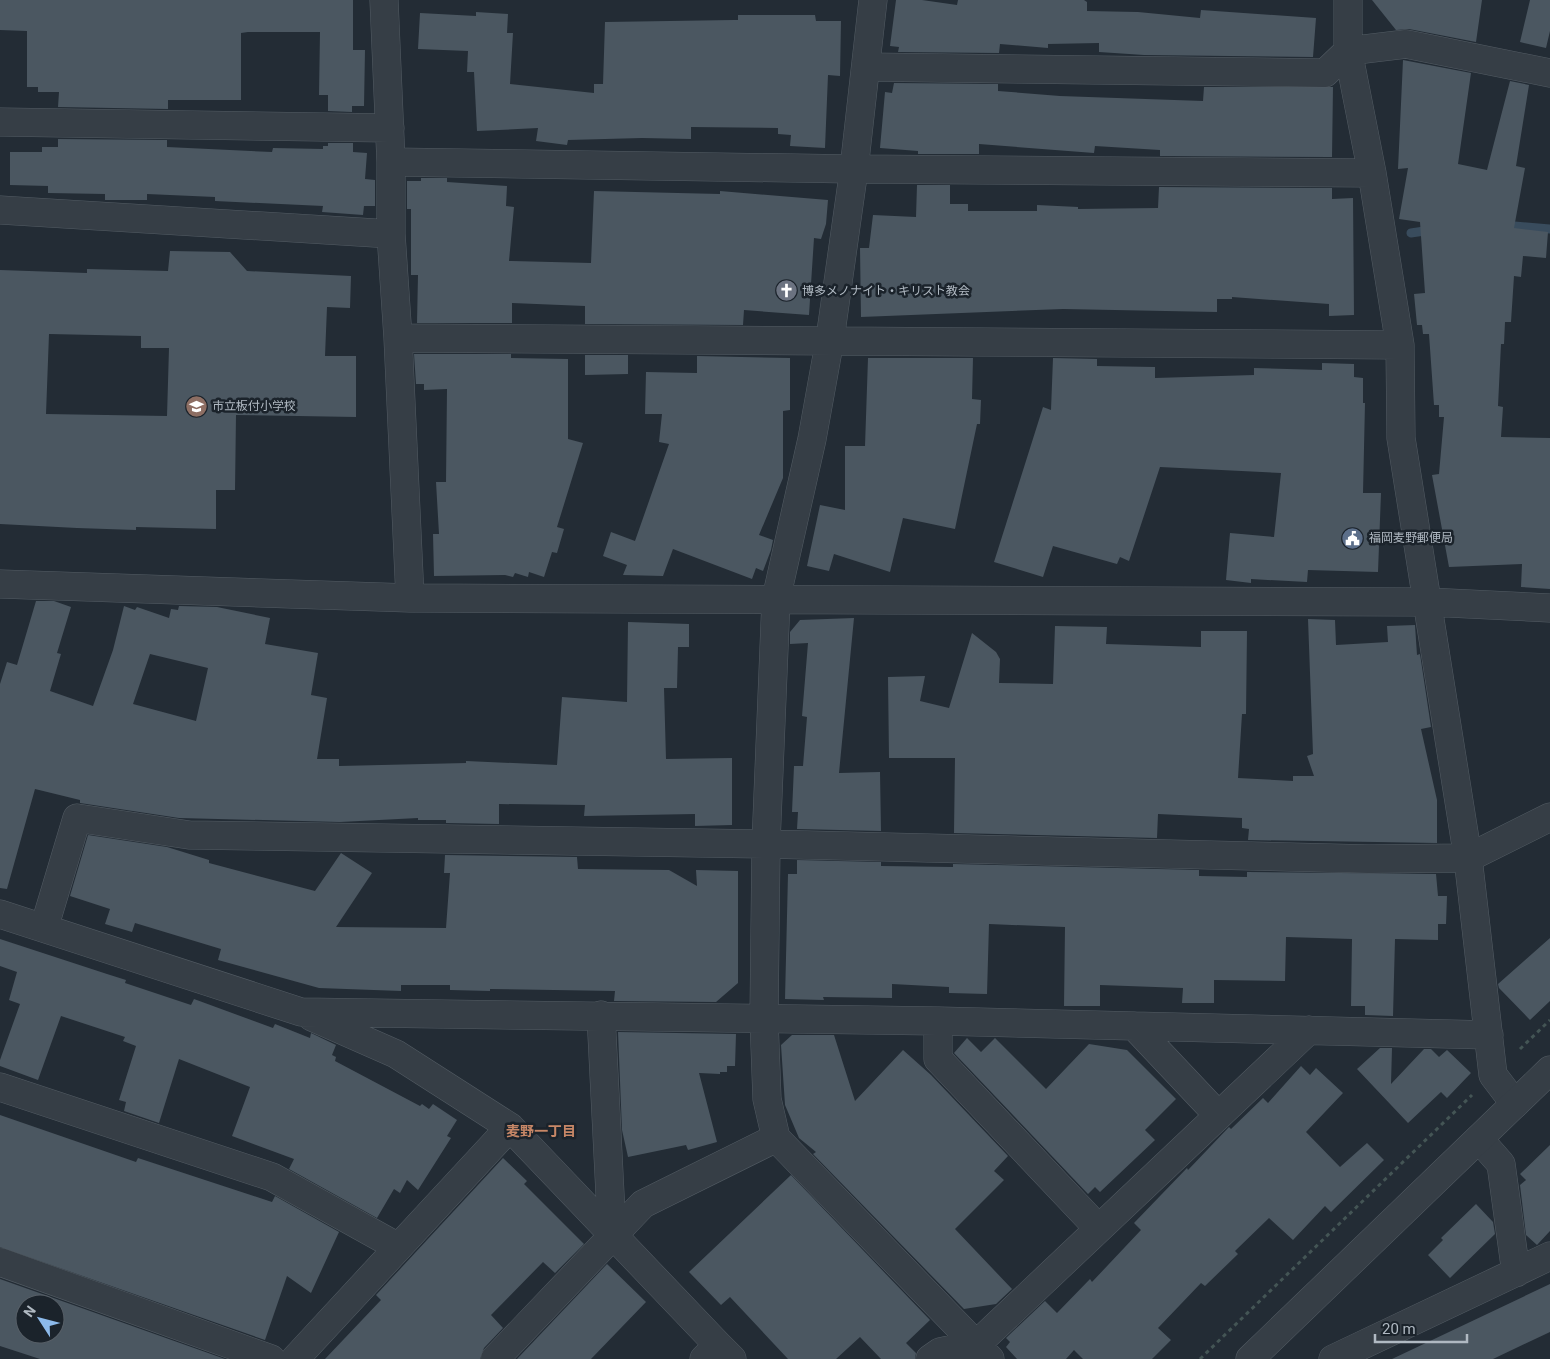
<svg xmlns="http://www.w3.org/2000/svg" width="1550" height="1359" font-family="Roboto,'Noto Sans JP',sans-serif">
<rect width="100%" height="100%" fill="#232c35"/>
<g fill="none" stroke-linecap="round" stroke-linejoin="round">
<path stroke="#394c5d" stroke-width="9" d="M1503 225 1550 229
M1411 233 1431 230"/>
</g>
<path fill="#4b5761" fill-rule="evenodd" d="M0 0H353V50H365L364 106H352V112L328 111V95H319L320 32H248L241 33V100H168V109L58 107 59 92H38V87H27V31L0 30Z
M896 0H922L957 5 958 0H1084L1087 2V11L1138 12 1200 18 1201 10 1316 18 1313 57 1144 55 1099 52V43L1048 44V48L1000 44 999 53 898 52 899 47 890 46Z
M1372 0H1482L1476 42 1409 29 1396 30Z
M1530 0H1550V31L1546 48 1520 42Z
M476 12 508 14 507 33H513L510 84 594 93V84H603L605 22 733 20H738V15H815L816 21H841L840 76 828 75 825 148 790 146 791 135 778 134V128L691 127V139L642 138 568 140 567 145 536 141 538 128 477 131 474 72H467L468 51 418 49 420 13 476 16Z
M1403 60 1471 73 1458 164 1487 170 1510 81 1529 85 1516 166 1525 168 1514 228 1548 232 1546 258 1523 256 1521 277 1514 276 1511 322H1505L1504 344H1501L1498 406 1503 407 1501 437 1550 438V589L1521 587 1522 564 1449 567 1432 475 1439 474 1444 417H1439V405H1434L1429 334H1423L1422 325H1417L1414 294 1425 293 1420 222 1399 219 1408 168 1398 169Z
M894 83 998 84V91L1060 96 1203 101 1204 87H1333L1332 157 1160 156V150L1095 146 1094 153 979 144V154H918V151L880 148 885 92 892 93Z
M58 139 167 140V147L272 152 273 148 323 149V146H328V143H353V152L367 153 365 179 375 180V206H364L363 215 322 212 323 206 215 201V197L147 194V200H105V194L48 193V186L10 185V152H42V147H58Z
M421 178H447V182L507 186 506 206 514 207 509 261H512L591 263 594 191 720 194V191L828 200 826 224 821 239 814 238 809 315 744 310 743 325 585 324V306L512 303V323H417L418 275H411V209H407V181H421Z
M917 185H950V204H968V211H1037V205L1078 207V209L1158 208 1159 187 1332 188V199L1353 198 1354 315 1329 316V304L1232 297V299H1217V312L1063 309 861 317 860 248H869L873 215 916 217Z
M170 251 230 252 247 271 351 276 350 308 327 307 325 356H356V417L236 415 235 490H216V529L136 527V530L77 528 0 524V270L87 273V269L168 271ZM49 334 141 336V348H169L167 416 46 414Z
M414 354H511V358L568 359V439L583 443 557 527 564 529 557 553 552 552 544 577 529 572 528 577 515 573 513 577 505 575 434 576 433 534H439L436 482H446L447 389 424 390V384H416Z
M585 355H628V374L585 375Z
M697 356 790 358V410L783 411V478L759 535 773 540 771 550 763 571 756 568 752 579 673 549 663 576 623 575 627 565 603 556 611 532 635 541 669 444 659 442 662 414H645L646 372 697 373Z
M868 358H973L972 399 981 400 980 424H977L955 529 903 518 890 572 834 554 829 571 807 566 820 505 845 510V446H865Z
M1053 358 1097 359V366L1155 367V378L1254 375V368L1322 370V363L1354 364V377L1363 378V403H1365L1363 493H1381L1378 572 1308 570 1307 582 1251 579V583L1226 580 1230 533 1274 537 1281 473 1160 467 1129 561 1120 557 1117 564 1053 546 1043 577 994 562 1043 407 1051 410Z
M36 601H54L71 607 57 653 61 654 50 691 93 706 113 650 124 606 135 610 137 607 169 618 171 609 178 610 179 606 217 607 270 618 265 644 318 653 311 695 327 698 317 759H339V766L466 763V761L557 765 562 697 627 702 628 622 689 624V647H678L677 688H664L666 759 732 758V825L695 826V814L584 816 585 805 499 804V824L446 823V820H418V818L340 822 179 818 80 803V800L35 789 7 889 0 888V684L7 662 17 665ZM150 654 208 668 196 721 133 704Z
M854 618 839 773 880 772 881 831 797 829 798 812H792L794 766H803L807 717 802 716 808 643 790 644V632L800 620Z
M1308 619 1335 620 1336 645 1388 642 1387 626 1415 625 1417 655 1420 654 1431 727 1421 729 1437 800V843L1248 840 1249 829 1242 828V818L1158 814 1157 838 954 833 955 758H889L888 677 925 676 920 701 949 708 972 633 996 652 1000 659 999 683 1053 684 1055 626 1107 627 1106 644 1201 647V631H1247L1246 714H1242L1238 778 1293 781V776H1314L1307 756 1313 754Z
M88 835 167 847 209 860V863L315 891 341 853 372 873 336 927 446 928 450 873H444L445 855 577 857 578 869 669 870 697 886 696 870 738 871V983L716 1002 614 1001 615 991 490 989V991L450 990V985H401V991L319 988 218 960 221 949 135 923 132 932 105 924 110 909 70 896Z
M797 860 881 862V866L953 867V864L1199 870V876L1247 877V872L1436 874 1438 896H1447L1446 924H1438V940L1395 939 1393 1016 1365 1015V1006H1351L1352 939 1286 937 1285 981 1214 980V1003H1182L1183 988 1100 985V1006H1064L1065 927 989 924 987 994 949 993V987L892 984V998L823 997 824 1000 785 999 788 874H797Z
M1550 938V1001L1530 1020 1499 988 1498 984Z
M0 939 107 974 126 980 125 983 191 1005 194 999 273 1028 275 1024 310 1038 311 1033 336 1045 332 1055 336 1057 335 1061 420 1106 422 1104 429 1109 433 1104 457 1120 447 1136 451 1138 418 1190 407 1180 400 1193 394 1189 377 1218 289 1169 294 1159 232 1136 250 1087 179 1059 159 1123 124 1111 126 1102 119 1100 136 1046 123 1041 125 1037 61 1016 38 1080 0 1066V1060L20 1004 9 1000 17 972 0 966Z
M618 1032 736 1034 735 1066H727V1072H720V1074L699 1073 717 1142 688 1150 686 1145 628 1157 622 1130Z
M792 1035H834L855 1101 903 1050 931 1075 1008 1156 994 1171 1004 1180 955 1229 1012 1289 996 1304 964 1309 813 1154 816 1152 799 1138 785 1105 781 1045Z
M967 1038 981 1052 995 1038 1046 1089 1089 1044 1127 1050 1176 1099 1145 1130 1155 1140 1100 1192 1095 1187 1088 1194 954 1053Z
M1380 1048H1392L1391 1084 1424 1049H1431L1439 1057 1447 1050 1471 1073 1447 1098 1441 1092 1408 1123 1357 1069Z
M1301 1066 1310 1075 1316 1068 1343 1093 1306 1132 1340 1167 1367 1143 1384 1160 1331 1212 1325 1206 1293 1240 1269 1218 1235 1251 1238 1254 1205 1286 1201 1283 1158 1328 1171 1340 1152 1359H1083L1074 1350 1066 1359H1017L1006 1347 1010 1342 1006 1338 1045 1301 1057 1313 1090 1279 1092 1282 1141 1230 1134 1223 1187 1168 1188 1170 1229 1127 1231 1129 1263 1098 1268 1103Z
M0 1115 136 1162 138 1158 272 1202 275 1196 339 1232 311 1293 287 1276 265 1340 0 1247Z
M1550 1145V1231L1537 1245 1526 1235 1520 1185 1526 1180 1520 1174Z
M503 1158 527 1181 524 1184 584 1244 555 1273 543 1262 491 1315 503 1328 484 1348 480 1359H325L381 1300 376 1295Z
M791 1175 930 1320 906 1343 916 1353 915 1359H881L860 1337 836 1359H788L730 1297 721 1305 689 1272Z
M1476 1204 1493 1222 1495 1234 1450 1278 1428 1255 1443 1240 1441 1238Z
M607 1264 646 1302 591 1359H517Z
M0 1279 225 1359H40L0 1346ZM25 1304H55V1334H25Z
M1550 1284V1332L1493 1359H1392Z"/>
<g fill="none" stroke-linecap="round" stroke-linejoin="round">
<defs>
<path id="minor" d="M384 0 391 162V234L398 338 410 598
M873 0 854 169 830 339 812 439 776 599 766 844 764 1019 767 1099 776 1138 990 1359
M1348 0V51L1372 173 1400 345 1401 438 1468 858 1493 1075 1515 1104
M866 67 1325 73 1348 51 1406 44 1550 73
M0 122 390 128
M391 162 854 169 1372 173
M0 210 391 234
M398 338 1400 345
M0 584 410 598 1428 602 1550 608
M0 914 301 1012 938 1021 1489 1035
M44 928 77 818 189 835 766 844 1369 859 1468 858 1550 817
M601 1015 612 1234
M312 1017 396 1054 510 1127 718 1345
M938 1021V1059L1098 1228
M1134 1026 1218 1115
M0 1087 272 1177 398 1247
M1479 1139 1501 1164 1516 1273
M0 1262 271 1359
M295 1359 510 1127
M495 1359 643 1204 776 1138
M704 1359 718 1345 732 1359
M930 1359 940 1352 977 1344 1309 1030
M1333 1359 1550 1256"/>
<path id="tertiary" d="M1250 1359 1550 1070"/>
</defs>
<use href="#minor" stroke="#535c64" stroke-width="29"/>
<use href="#tertiary" stroke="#535c64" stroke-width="29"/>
<path stroke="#455" stroke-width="3" stroke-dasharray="4 4" stroke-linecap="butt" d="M1520 1049 1550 1020
M1200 1359 1472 1095"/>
<use href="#minor" stroke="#363e46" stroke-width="28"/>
<use href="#tertiary" stroke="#363e46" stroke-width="28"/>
</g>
<defs>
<symbol id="church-disc" viewBox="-11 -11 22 22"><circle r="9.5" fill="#6b7280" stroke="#1b232b"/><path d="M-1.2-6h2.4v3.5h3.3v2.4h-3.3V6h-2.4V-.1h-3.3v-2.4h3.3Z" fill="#fff"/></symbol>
<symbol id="school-disc" viewBox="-11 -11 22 22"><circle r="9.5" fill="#8d6e63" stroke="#1b232b"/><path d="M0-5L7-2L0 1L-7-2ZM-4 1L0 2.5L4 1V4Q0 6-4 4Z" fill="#fff"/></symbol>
<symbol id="civic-disc" viewBox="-11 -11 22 22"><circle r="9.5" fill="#5c6f8a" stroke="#1b232b"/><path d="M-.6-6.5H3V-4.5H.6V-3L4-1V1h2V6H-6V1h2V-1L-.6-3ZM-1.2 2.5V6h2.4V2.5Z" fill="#fff"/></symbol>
</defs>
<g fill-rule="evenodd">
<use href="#church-disc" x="774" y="278" width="25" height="25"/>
<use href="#school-disc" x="184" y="394" width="25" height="25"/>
<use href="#civic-disc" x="1340" y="526" width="25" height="25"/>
</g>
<g text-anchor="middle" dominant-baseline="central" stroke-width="5" stroke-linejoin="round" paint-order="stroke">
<g font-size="12" fill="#b0b9c2" stroke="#1b232b" text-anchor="start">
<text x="802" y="291">博多メノナイト・キリスト教会</text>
<text x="212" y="406">市立板付小学校</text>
<text x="1369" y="538">福岡麦野郵便局</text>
</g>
<g font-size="14" font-weight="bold" fill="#c78767" stroke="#1b232b">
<text x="541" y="1131">麦野一丁目</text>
</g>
</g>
<g transform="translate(40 1319) rotate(306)"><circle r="24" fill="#1b232b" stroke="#575f67"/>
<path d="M0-4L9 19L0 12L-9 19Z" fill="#8dbaeb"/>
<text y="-8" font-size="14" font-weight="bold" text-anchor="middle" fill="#b0b9c2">N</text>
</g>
<path d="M1375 1334v8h92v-8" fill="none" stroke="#b0b9c2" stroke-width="2.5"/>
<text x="1382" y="1334" font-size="15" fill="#b0b9c2" stroke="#1b232b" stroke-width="4" paint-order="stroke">20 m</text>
</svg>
